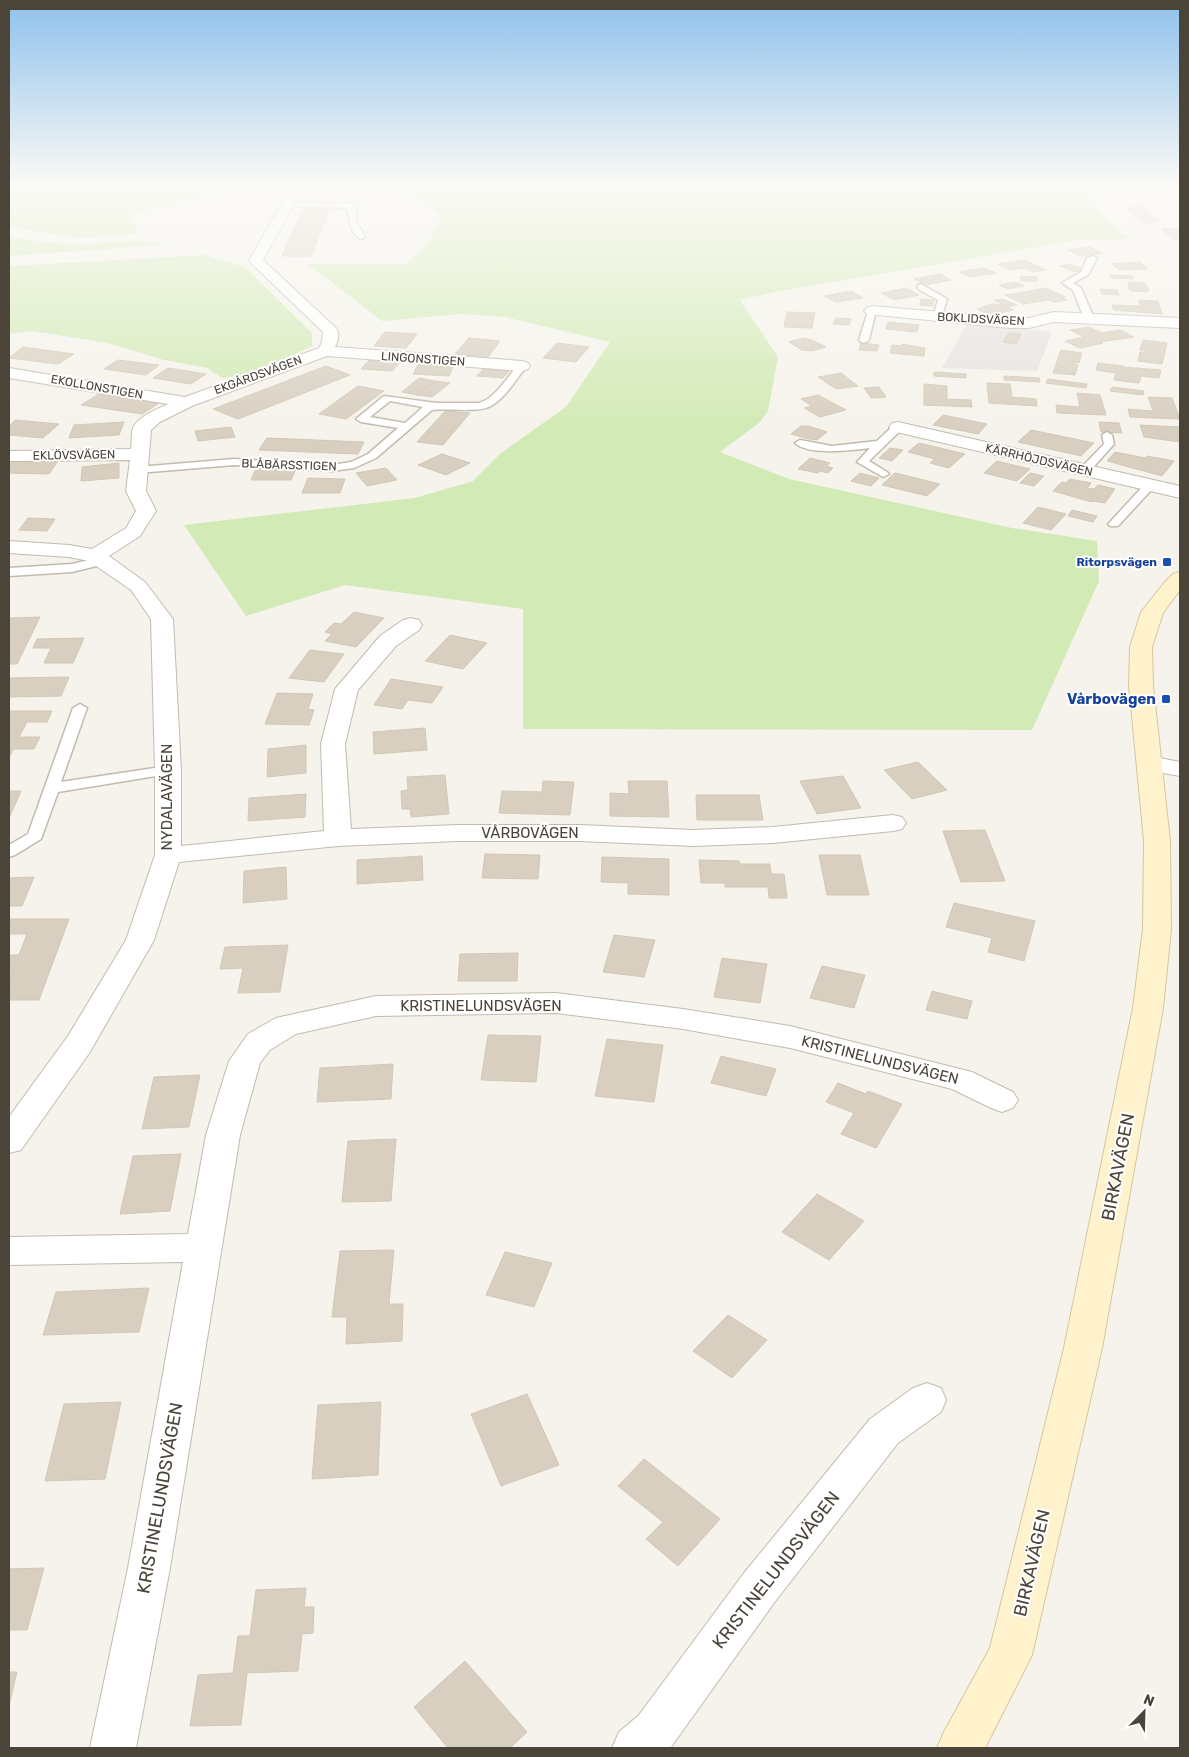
<svg xmlns="http://www.w3.org/2000/svg" width="1189" height="1757" font-family="Rubik,sans-serif">
<rect width="100%" height="100%" fill="#f6f3ec"/>
<path fill="#d2eab5" d="M9 184H237V187L130 214 138 234 76 238 9 227Z
M400 184H1077L1106 219 1128 239 1077 240 775 292 740 300 778 357 768 411 759 423 720 452 789 479 1012 528 1097 541 1099 581 1032 730 523 729V609L345 585 246 616 184 525 415 498 473 481 501 453 566 407 610 342 505 317 461 314 382 321 308 264H407L428 243 442 217Z
M9 237C32 241 55 244 78 244 106 245 136 235 162 245L9 256Z
M205 255 245 267 312 333V346L254 373 222 378 207 368 164 360 108 343 32 331 9 334V266Z"/>
<path fill="#e5e3e0" d="M968 322 1052 332 1037 371 942 368Z"/>
<path fill="#d8cfc1" stroke="#d3c7b4" d="M1108 184 1126 185 1135 194H1118Z
M304 206H331L311 256H282Z
M1141 207 1146 209 1159 222 1144 223 1138 219 1127 208Z
M1161 229H1180V239L1173 240Z
M1090 247 1103 253 1081 256 1068 250Z
M1025 260 1046 270 1033 272 1024 268 1010 270 998 264Z
M1140 262 1148 269 1120 270 1112 264Z
M1070 264 1084 270 1074 272 1060 266Z
M984 268 996 273 971 277 959 272Z
M940 274 951 280 926 285 914 279Z
M1110 275 1132 276 1133 279 1111 278Z
M1021 276 1037 277V281H1021Z
M1016 282 1024 286 1007 289 999 285Z
M1129 282 1145 283 1149 290H1147L1148 292 1131 291V289H1128Z
M906 288 919 295 894 300 881 293Z
M1046 288 1065 297 1062 298 1067 300 1054 302 1048 300 1023 304 1005 295Z
M1100 289 1117 290 1119 295 1102 294Z
M851 291 863 298 836 302 824 296Z
M921 299 934 300 933 306 920 305Z
M1003 299 1017 305 1008 307 994 300Z
M1139 300 1158 301 1162 314 1114 310 1112 305 1140 306Z
M992 304 1002 305 1014 310 989 315 977 309Z
M787 312 815 313 812 328 784 327Z
M836 318 851 319 849 325 833 324Z
M888 322 919 325 917 332 886 329Z
M1089 327 1102 333 1120 330 1134 337 1099 342 1103 343 1080 348 1065 341 1084 337 1070 330Z
M385 332 417 334 406 348 374 346Z
M1008 333 1021 334 1016 344 1003 342Z
M469 338 500 341 488 357 455 354Z
M803 338 812 340 826 347 812 351 802 350 789 342Z
M1143 340 1167 343 1162 364 1138 361 1140 352H1145V350H1140Z
M557 343 589 347 576 362 543 358Z
M861 343 879 345 877 351 859 350Z
M902 344 925 348 924 356 890 353 892 345 902 346Z
M23 347 74 354 58 364 9 358Z
M1061 350 1082 353 1079 363 1074 362V364L1078 365 1075 375 1053 373Z
M372 357 402 360 392 371 361 369Z
M118 360 159 365 146 375 104 369Z
M1098 363 1123 366V367L1161 370 1159 378 1141 376 1139 383 1114 380 1116 373 1096 370Z
M418 365 453 367 449 376 413 374Z
M326 366 350 375 238 419 213 409Z
M168 368 206 374 191 384 153 378Z
M483 369 509 371 503 378 477 376Z
M934 372 966 374V378L934 376Z
M841 373 858 386 836 389 818 377Z
M1004 376 1039 378 1040 382 1004 380Z
M419 378 435 381 417 395 402 392Z
M1048 379 1087 384 1086 388 1046 383Z
M435 381 450 383 432 397 417 395Z
M987 383 1010 384 1012 397 1036 399 1037 406 989 403Z
M924 384 947 386V399L971 400 972 407 924 405Z
M358 386 384 391 346 419 319 414Z
M879 387 886 397 871 398 864 388Z
M1112 387 1144 391 1143 395 1110 391Z
M1077 393 1100 395 1106 415 1057 413 1056 405 1080 407Z
M99 394 159 403 142 414 81 405Z
M818 395 846 410 820 417 804 408 812 406 801 399Z
M1148 397 1172 398 1180 419 1130 417 1128 409 1153 411Z
M445 411 470 413 443 445 417 442Z
M943 415 987 424 978 434 933 425Z
M15 420 59 424 43 438 9 435V426Z
M124 422 119 435 69 438 74 425Z
M1099 422 1119 423 1122 433 1101 432Z
M1140 425 1180 427V442L1144 437Z
M801 426H808L827 432 817 440 809 439 791 434Z
M231 427 235 437 198 441 195 431Z
M1031 430 1094 443 1081 456 1018 442Z
M267 438 364 442 358 454 259 450Z
M919 443 965 454 949 468 930 463 935 459 908 452Z
M890 448 903 450 892 461 879 458Z
M1115 452 1145 458 1147 456 1174 461 1162 476 1107 461Z
M442 454 470 463 446 475 418 465Z
M810 458 830 463 826 466 833 468 828 473 820 471 818 473 798 469Z
M9 460 58 461 49 474 9 473Z
M997 461 1030 469 1017 481 984 473Z
M119 463V478L81 481 82 467Z
M257 466 297 467 291 480H251Z
M386 468 397 480 367 486 356 473Z
M860 473 879 478 871 486 851 481Z
M895 473 940 484 927 496 882 485Z
M1030 473 1044 476 1034 486 1020 483Z
M308 478 345 479 340 493H302Z
M1070 479 1091 483 1087 488 1094 489 1098 485 1115 489 1105 503 1093 501 1092 502 1053 491 1062 482 1066 483Z
M1038 507 1066 514 1051 530 1023 523Z
M1072 510 1097 516 1093 522 1068 516Z
M28 518 55 519 47 531 19 530Z
M354 612 384 618 356 647 325 641 332 634 325 632 334 623 341 624Z
M40 617 17 664H9V618Z
M450 635 487 643 463 669 425 661Z
M84 638 73 663H44L51 648H33L37 639Z
M310 650 344 654 324 682 289 678Z
M69 677 61 696 9 697V678Z
M391 679 443 687 432 703 408 700 402 709 374 705Z
M277 693 313 694 308 709 314 710 309 725 265 724Z
M9 711H52L47 722H27L19 737H40L34 749H13L9 758Z
M425 728 427 750 374 754 373 732Z
M306 745V773L267 777 268 749Z
M918 762 947 790 912 799 884 770Z
M445 775 449 814 411 817 410 809H402L401 791 408 790 407 777Z
M843 776 861 808 817 814 800 781Z
M543 781 574 782 570 815 499 813 502 791 542 792Z
M628 781H667L669 817 610 816V793L629 794Z
M9 791H21L10 816H9Z
M306 794 305 817 248 821 249 798Z
M696 795H759L763 820H697Z
M985 830 1005 881 961 882 943 831Z
M485 854 540 855 538 879 482 878Z
M819 855H860L869 895H827Z
M422 856 423 880 357 884V860Z
M602 857 669 859V895L628 894V883L601 882Z
M699 860 739 861 740 864H770L771 874H784L787 898H769L768 887H725V883H701Z
M286 867 287 899 243 903 244 871Z
M34 877 22 906H9V878Z
M954 903 1035 921 1024 961 988 952 992 938 946 927Z
M10 919H69L39 1000H9V981L12 972 9 973V955H19L27 934H9Z
M614 935 655 940 644 977 603 972Z
M288 945 280 992 238 993 243 968 220 969 225 947Z
M518 953 517 981H458L460 954Z
M722 958 767 964 760 1003 714 997Z
M822 966 865 975 854 1008 810 998Z
M932 991 972 1001 967 1019 926 1010Z
M488 1035 541 1036 536 1082 481 1080Z
M607 1039 663 1045 654 1102 595 1096Z
M721 1056 776 1069 766 1096 711 1083Z
M393 1064 391 1099 317 1102 320 1068Z
M200 1075 189 1127 142 1129 154 1077Z
M838 1083 866 1094 868 1091 902 1104 876 1148 841 1134 854 1113 826 1102Z
M396 1139 391 1201 342 1202 348 1141Z
M181 1154 170 1211 120 1214 133 1156Z
M817 1194 864 1221 829 1260 782 1232Z
M394 1250 389 1304H403L402 1341 346 1344 347 1317H332L340 1251Z
M505 1252 552 1263 534 1307 486 1295Z
M149 1288 139 1332 43 1335 56 1292Z
M728 1315 767 1340 732 1378 693 1351Z
M527 1394 559 1465 501 1486 471 1414Z
M121 1402 105 1479 45 1481 64 1404Z
M381 1402 378 1475 312 1479 318 1405Z
M644 1459 720 1519 678 1566 646 1539 663 1522 618 1486Z
M44 1568 27 1630H9V1569Z
M306 1588 304 1607H314L313 1633 302 1634 298 1671 247 1673 241 1725 190 1726 198 1675 233 1673 238 1636H250L256 1590Z
M465 1661 527 1732 510 1748H448L414 1707Z
M9 1672H17L9 1706Z"/>
<g fill="none" stroke-linecap="round" stroke-linejoin="round">
<defs>
<path id="lane" d="M284 202 352 204 356 209V221L365 237 361 239C349 233 350 219 347 208L287 206 283 204Z
M1093 256 1097 258 1088 275 1073 283 1081 288 1094 318 1089 321 1084 318 1073 290 1062 283 1081 272 1087 258Z
M921 284 947 299 941 319 938 320 933 317 938 300 918 289V285Z
M872 308 876 311 869 340 864 343 861 342 859 340 868 311Z
M522 363 525 364V368C516 380 505 398 491 406 478 413 448 408 432 410L376 458 354 468 332 471 234 465 138 473 133 470 138 467 234 459 332 465 351 462 368 454 398 428 361 422 356 419 384 396 436 403H479C495 399 508 376 519 364ZM390 401 423 407 405 423 370 417Z
M898 424 903 427 902 429 869 461 887 472 889 474 883 477 857 462 870 448C852 450 809 456 795 443L800 440 832 446 877 441 894 425Z
M1107 432 1112 435 1114 444 1089 472H1081L1080 470 1081 468 1104 444 1102 435Z
M1150 482 1156 485 1154 487 1118 526H1110L1108 524 1110 522 1146 483Z
M101 557 107 561 105 564 72 572 9 576V568L72 564Z
M80 704 87 708 61 782 168 766 173 767 175 770 173 773 168 774 58 792 41 839 15 855 9 857V845L28 834 73 708Z"/>
<path id="street" d="M293 184H305L263 260 336 328C340 333 338 341 335 347L522 361 528 363 530 366 528 369 522 371 327 356 192 406 160 422 151 430 146 491 156 511 140 536 109 556 145 582 173 619 181 770V846L324 831 321 744 335 689 380 636 403 620 411 618 419 620 422 625 419 630 396 646 358 690 345 744 351 829 458 825H580L693 830 773 827 893 815 902 817 906 823 902 829 893 831 773 843 693 846 580 841H458L338 846 179 862 154 940 90 1052 21 1150 9 1153V1117L68 1036 126 940 155 855V770L151 619 131 590 89 561 69 557 9 553V541L69 545 92 549 126 528 136 511 126 491 130 460 9 461V451L131 449C132 442 131 433 133 428 138 416 158 409 168 404L9 378V368L185 397 319 348 322 342 323 332 249 261Z
M872 306 1010 318H1029L1054 312 1180 318V328L1054 322 1029 328H1010L867 314 864 311 867 308Z
M898 422 1180 486V498L892 431 889 427 892 423Z
M1150 756 1180 762V776L1141 769 1137 764 1141 759Z
M556 993 683 1009 790 1026 972 1072 1013 1092 1018 1100 1013 1108 1002 1112 991 1108 952 1089 790 1048 683 1029 556 1013 376 1016 296 1034 270 1050 260 1063 240 1135 170 1568 136 1748H90L128 1568 183 1262 9 1265V1237L188 1234 206 1135 229 1061 248 1034 276 1018 376 996Z
M927 1383 941 1388 946 1400 941 1412 898 1443 774 1603 671 1747 612 1748 619 1732 639 1715 744 1573 870 1419 913 1388Z"/>
<path id="secondary" d="M1180 572V590L1163 613 1152 647 1153 685 1170 841 1171 929 1163 1008 1102 1348 1032 1655 985 1748H937L944 1732 990 1648 1064 1348 1133 1008 1143 929 1144 841 1129 685 1130 647 1141 612 1164 583 1173 574Z"/>
</defs>
<use href="#lane" stroke="#c2bbae" stroke-width="3"/>
<use href="#street" stroke="#c2bbae" stroke-width="2"/>
<use href="#secondary" stroke="#d6c79b" stroke-width="2"/>
<use href="#lane" fill="#fff" fill-rule="evenodd"/>
<use href="#street" fill="#fff" fill-rule="evenodd"/>
<use href="#secondary" fill="#fff3cd" fill-rule="evenodd"/>
</g>
<linearGradient id="sky" x2="0" y2="1"><stop stop-color="#8fc1ec"/><stop offset="0.43" stop-color="#fbfaf6"/><stop offset="1" stop-color="#fbfaf6" stop-opacity="0"/></linearGradient>
<rect width="1189" height="430" fill="url(#sky)"/>
<g fill="#1a4fb4" stroke="#fff" stroke-width="2">
<rect x="1162" y="557" width="10" height="10" rx="2.5"/>
<rect x="1161" y="694" width="10" height="10" rx="2.5"/>
</g>
<g text-anchor="middle" dominant-baseline="central" stroke-width="4" stroke-linejoin="round" paint-order="stroke">
<g font-size="12" fill="#4b4439" stroke="#fff">
<text transform="translate(981 319) rotate(3)">BOKLIDSVÄGEN</text>
<text transform="translate(423 359) rotate(4)">LINGONSTIGEN</text>
<text transform="translate(258 375) rotate(-20)">EKGÅRDSVÄGEN</text>
<text transform="translate(97 387) rotate(10)">EKOLLONSTIGEN</text>
<text transform="translate(74 455) rotate(-1)">EKLÖVSVÄGEN</text>
<text transform="translate(1039 460) rotate(13)">KÄRRHÖJDSVÄGEN</text>
<text transform="translate(289 465) rotate(2)">BLÅBÄRSSTIGEN</text>
</g>
<g font-size="12" font-weight="bold" fill="#164399" stroke="#fff" text-anchor="end">
<text x="1157" y="562">Ritorpsvägen</text>
</g>
<g font-size="15" font-weight="bold" fill="#164399" stroke="#fff" text-anchor="end">
<text x="1156" y="699">Vårbovägen</text>
</g>
<g font-size="15" fill="#4b4439" stroke="#fff">
<text transform="translate(167 797) rotate(-90)">NYDALAVÄGEN</text>
<text x="530" y="833">VÅRBOVÄGEN</text>
<text x="481" y="1006">KRISTINELUNDSVÄGEN</text>
<text transform="translate(880 1060) rotate(14)">KRISTINELUNDSVÄGEN</text>
</g>
<g font-size="18" fill="#4b4439" stroke="#fff">
<text transform="translate(1118 1167) rotate(-79)">BIRKAVÄGEN</text>
<text transform="translate(160 1498) rotate(-80)">KRISTINELUNDSVÄGEN</text>
<text transform="translate(1032 1563) rotate(-77)">BIRKAVÄGEN</text>
<text transform="translate(776 1570) rotate(-52)">KRISTINELUNDSVÄGEN</text>
</g>
</g>
<rect width="1189" height="1757" fill="none" stroke="#4b4439" stroke-width="20"/>
<g transform="translate(1144 1712) rotate(23)" stroke="#ffffff" stroke-width="4" paint-order="stroke">
<path d="M0-4L9 19L0 12L-9 19Z" fill="#4b4439"/>
<text y="-8" font-size="14" font-weight="bold" text-anchor="middle" fill="#4b4439">N</text>
</g>
</svg>
